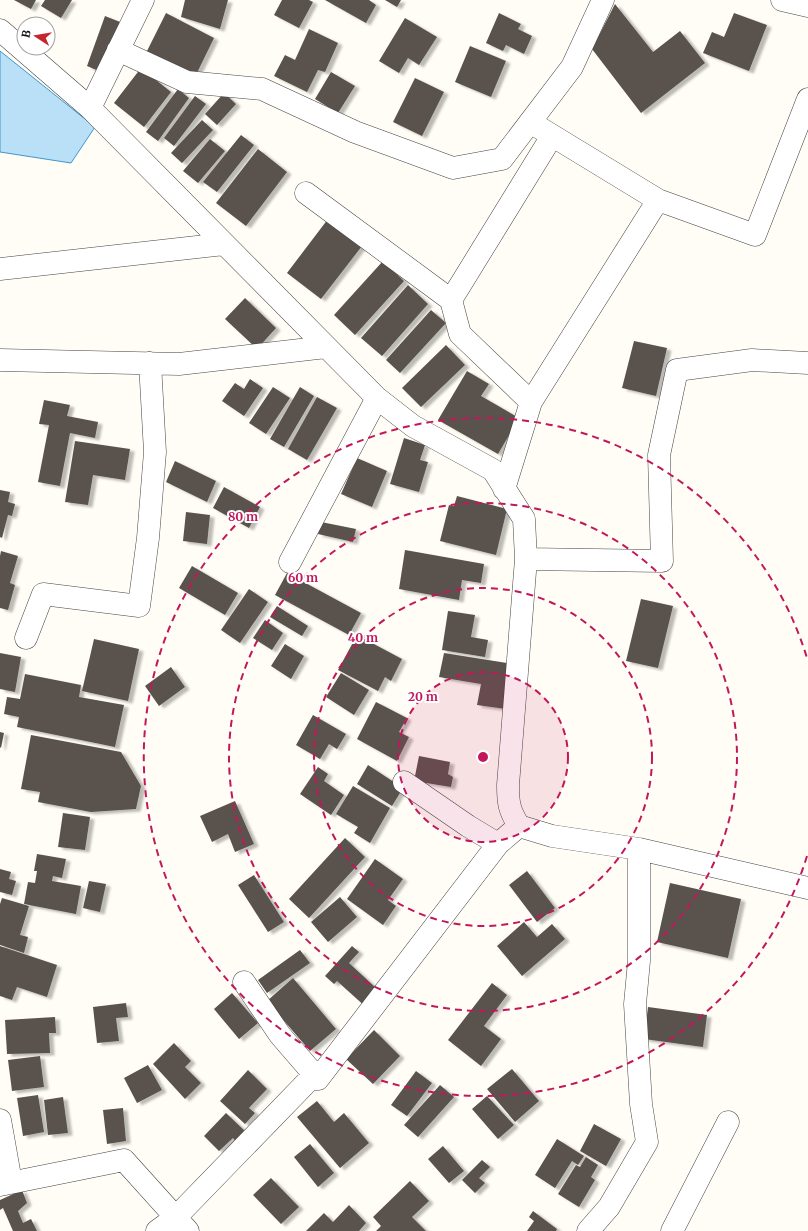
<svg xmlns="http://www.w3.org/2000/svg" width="808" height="1231" font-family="Merriweather,serif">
<defs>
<filter id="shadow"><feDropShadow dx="4.5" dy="2.5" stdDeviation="1" flood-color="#0004"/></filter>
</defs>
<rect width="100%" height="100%" fill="#fffdf5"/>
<path fill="#b9e0f7" stroke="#3f96cf" d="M0 51 95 127 71 163 0 152Z"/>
<path fill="#5a524d" filter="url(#shadow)" d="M14 0H36L31 9Z
M45 0H72L61 18 41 6Z
M185 0H228L220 29 181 17Z
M282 0H309L313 2 299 28 274 15Z
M325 0H369L376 5 366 23Z
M385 0H401L397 7Z
M615 4 653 52 680 31 705 63 641 113 592 49Z
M166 13 214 38 194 79 145 55Z
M499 13 521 24 518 29 532 36 524 54 506 45 503 51 486 43Z
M734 13 767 25 749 71 703 53 712 32 724 37Z
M105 16 120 22 101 72 87 66Z
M405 18 437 37 419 65 408 58 399 73 379 61Z
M309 29 338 43 325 72 318 70 307 92 274 76 285 55 295 60Z
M470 46 506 61 491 97 455 82Z
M141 68 171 92 144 127 114 103Z
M331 72 355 86 338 113 315 99Z
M415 78 444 92 422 136 393 122Z
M178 89 189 98 158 141 146 132Z
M224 93 236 104 217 125 205 114Z
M195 96 206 104 174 146 164 138Z
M202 120 213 130 182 163 171 153Z
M241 135 254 145 217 192 203 182Z
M210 139 225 151 198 183 183 171Z
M258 149 287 172 246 226 216 203Z
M328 219 362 246 321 299 287 273Z
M383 261 404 281 355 335 334 315Z
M408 285 428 304 382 356 361 338Z
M245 298 276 328 257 349 225 319Z
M431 310 446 323 400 373 386 360Z
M634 341 667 348 656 396 622 388Z
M446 345 465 365 421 407 402 388Z
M467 371 489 384 481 396 519 418 498 454 438 420Z
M250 379 263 388 244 416 222 401 235 383 244 389Z
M273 387 290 398 266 434 249 423Z
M300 387 314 396 284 447 270 439Z
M317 397 337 408 307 460 288 449Z
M44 400 70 405 67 416 98 422 95 438 70 433 60 486 38 482 49 425 39 424Z
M404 438 425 445 420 460 428 462 419 492 390 484Z
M75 441 130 449 125 480 93 475 88 505 65 502Z
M357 458 387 471 372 507 341 494Z
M175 461 216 481 207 502 166 482Z
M224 487 260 507 249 528 213 508Z
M0 490 10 492 8 502 15 504 12 516 8 515 2 538 0 537Z
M457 496 507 509 496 555 440 541 449 505 454 506Z
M186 512 210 515 207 544 183 541Z
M321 522 356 529 353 542 318 534Z
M405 550 484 564 481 583 462 580 459 600 399 589Z
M1 551 18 556 10 583 15 585 8 610 0 608V556Z
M192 566 238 593 225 615 179 588Z
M287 573 361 613 349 635 275 595Z
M249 589 268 602 240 643 221 630Z
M641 599 673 606 658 668 626 661Z
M277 606 308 626 302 636 270 617Z
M448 611 475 615 471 637 488 640 485 657 442 650Z
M265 620 283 633 272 650 253 638Z
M357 635 402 659 391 681 385 677 378 691 338 670Z
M94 639 139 649 128 701 82 691Z
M285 644 304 656 291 679 271 666Z
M0 653 21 657 15 692 0 689Z
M444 653 513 664 506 709 477 705 481 684 439 677Z
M171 667 185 687 159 706 145 686Z
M341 673 369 690 354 715 326 697Z
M25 674 81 685 79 697 124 705 115 747 17 727 19 717 4 714 7 697 20 699Z
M376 702 407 718 399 732 409 737 397 761 357 739Z
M313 715 346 734 337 749 329 744 320 759 296 745Z
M0 732 4 733 1 748 0 747Z
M31 735 121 752 141 786 136 809 91 812 38 802 40 792 21 789Z
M419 756 450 762 448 774 453 777 451 787 414 781Z
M368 765 403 788 392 806 357 784Z
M318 767 328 774 324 781 344 795 331 815 300 794Z
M353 786 390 808 370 843 354 833 358 827 336 814Z
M235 801 254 844 235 852 228 834 212 842 200 816Z
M63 813 90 817 85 850 58 847Z
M345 838 365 857 309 918 289 899Z
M37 854 66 859 62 878 53 876 52 881 81 886 76 914 24 904 28 882 35 883 37 871H34Z
M375 859 403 879 388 900 396 906 383 925 347 899Z
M0 869 11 872 9 879 16 881 12 895 0 892Z
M527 871 555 908 537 922 509 885Z
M254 875 284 922 268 932 238 885Z
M89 881 106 884 100 912 83 908Z
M670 883 741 899 728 958 657 942Z
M340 897 357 917 328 942 311 922Z
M2 898 29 906 20 935 28 937 24 953 0 945V904Z
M524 922 537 937 552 924 565 939 522 976 497 946Z
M0 946 57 965 47 997 17 987 12 1000 0 996Z
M352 946 359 952 349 963 375 987 367 1008 337 981 334 984 325 976Z
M300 950 310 963 267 993 258 980Z
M293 978 336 1029 310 1051 267 1001Z
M492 983 507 995 484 1026 501 1039 481 1066 448 1040Z
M232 993 258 1023 239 1039 214 1009Z
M126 1003 128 1017 116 1018 119 1041 97 1043 93 1007Z
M648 1007 707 1015 703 1047 644 1039Z
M55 1017 56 1033H49L50 1053 7 1054 5 1020Z
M374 1030 400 1056 373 1084 346 1059Z
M174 1043 191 1061 185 1067 201 1083 185 1099 153 1064Z
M40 1056 44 1087 12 1091 8 1060Z
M148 1065 162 1090 137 1103 124 1078Z
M512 1069 539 1101 515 1122 487 1089Z
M248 1070 267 1089 249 1108 255 1113 245 1124 220 1101Z
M416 1071 432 1083 407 1116 391 1105Z
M440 1085 454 1097 418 1137 404 1125Z
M38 1095 44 1132 23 1136 17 1098Z
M487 1096 514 1125 498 1139 472 1109Z
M63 1097 68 1133 48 1135 44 1100Z
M317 1101 334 1122 344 1113 369 1143 340 1168 297 1117Z
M123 1108 126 1141 107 1144 103 1110Z
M226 1113 247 1133 237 1143 233 1138 219 1151 204 1136Z
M594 1124 621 1139 606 1166 580 1151Z
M557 1139 584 1156 578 1165 572 1161 555 1188 535 1175Z
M310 1144 334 1173 318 1187 294 1157Z
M443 1146 464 1171 449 1183 428 1159Z
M586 1157 598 1165 591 1177 595 1180 579 1207 558 1194 576 1165 580 1167Z
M482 1160 490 1167 479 1178 485 1183 475 1193 462 1180Z
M271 1178 299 1207 281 1224 253 1195Z
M410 1181 429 1201 412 1217 426 1231H376L381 1226 373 1217Z
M22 1190 27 1203 18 1211 23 1223 31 1219 37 1231H13L3 1208 0 1210V1200Z
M349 1205 366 1223 359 1231H306L324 1213 333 1222Z
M533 1211 557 1229 556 1231H527L534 1221 529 1217Z"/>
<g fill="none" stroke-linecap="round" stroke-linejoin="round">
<defs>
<path id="street" d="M782 0 808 6
M0 30 90 108 377 398 413 426 493 470 524 519 526 559 508 785C508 803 509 810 519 826L552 836 639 849 808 888
M118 50 187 82 262 89 355 132 453 168 502 159 572 67 603 0
M90 108 143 0
M530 122 658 200 755 235 808 99
M306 193 451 300 460 334 531 402
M0 269 224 244
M451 300 552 136
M0 360 179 364 326 347
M504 489 531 402 658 200
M526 559 662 561 659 455 677 370 752 360 808 363
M290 562 377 398
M26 638 43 594 139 606 148 538 155 452 150 363
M404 782 468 826 498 844
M244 982 280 1035 318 1079
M0 1120 11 1182
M0 1185 124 1160 188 1231
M157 1231 176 1217 310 1079H318L498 844 519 826
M588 1231 609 1207 647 1142 641 1104 635 1004 639 961V849
M672 1231 728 1122"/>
</defs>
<use href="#street" stroke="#444" stroke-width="23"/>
<use href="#street" stroke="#fff" stroke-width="22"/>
</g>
<circle cx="483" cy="757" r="85" fill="#c2185b" fill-opacity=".12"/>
<g fill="none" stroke="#c2185b" stroke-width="2" stroke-dasharray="7 5">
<circle cx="483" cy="757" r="85"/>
<circle cx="483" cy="757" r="169"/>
<circle cx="483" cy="757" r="254"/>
<path d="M807 856A339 339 0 1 1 807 658"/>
</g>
<circle cx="483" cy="757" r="6" fill="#c2185b" stroke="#fff" stroke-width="2"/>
<g font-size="12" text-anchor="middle" font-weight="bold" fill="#c2185b" stroke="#fff" stroke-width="4" stroke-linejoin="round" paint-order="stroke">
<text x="243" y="521">80 m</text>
<text x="303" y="582">60 m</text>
<text x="363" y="642">40 m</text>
<text x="423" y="701">20 m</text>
</g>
<g transform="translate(36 36) rotate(282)"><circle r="19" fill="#ffffff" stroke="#a0a0a0"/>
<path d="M0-3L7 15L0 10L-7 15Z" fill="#c4262e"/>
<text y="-6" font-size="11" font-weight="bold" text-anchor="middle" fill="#111111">B</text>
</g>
</svg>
